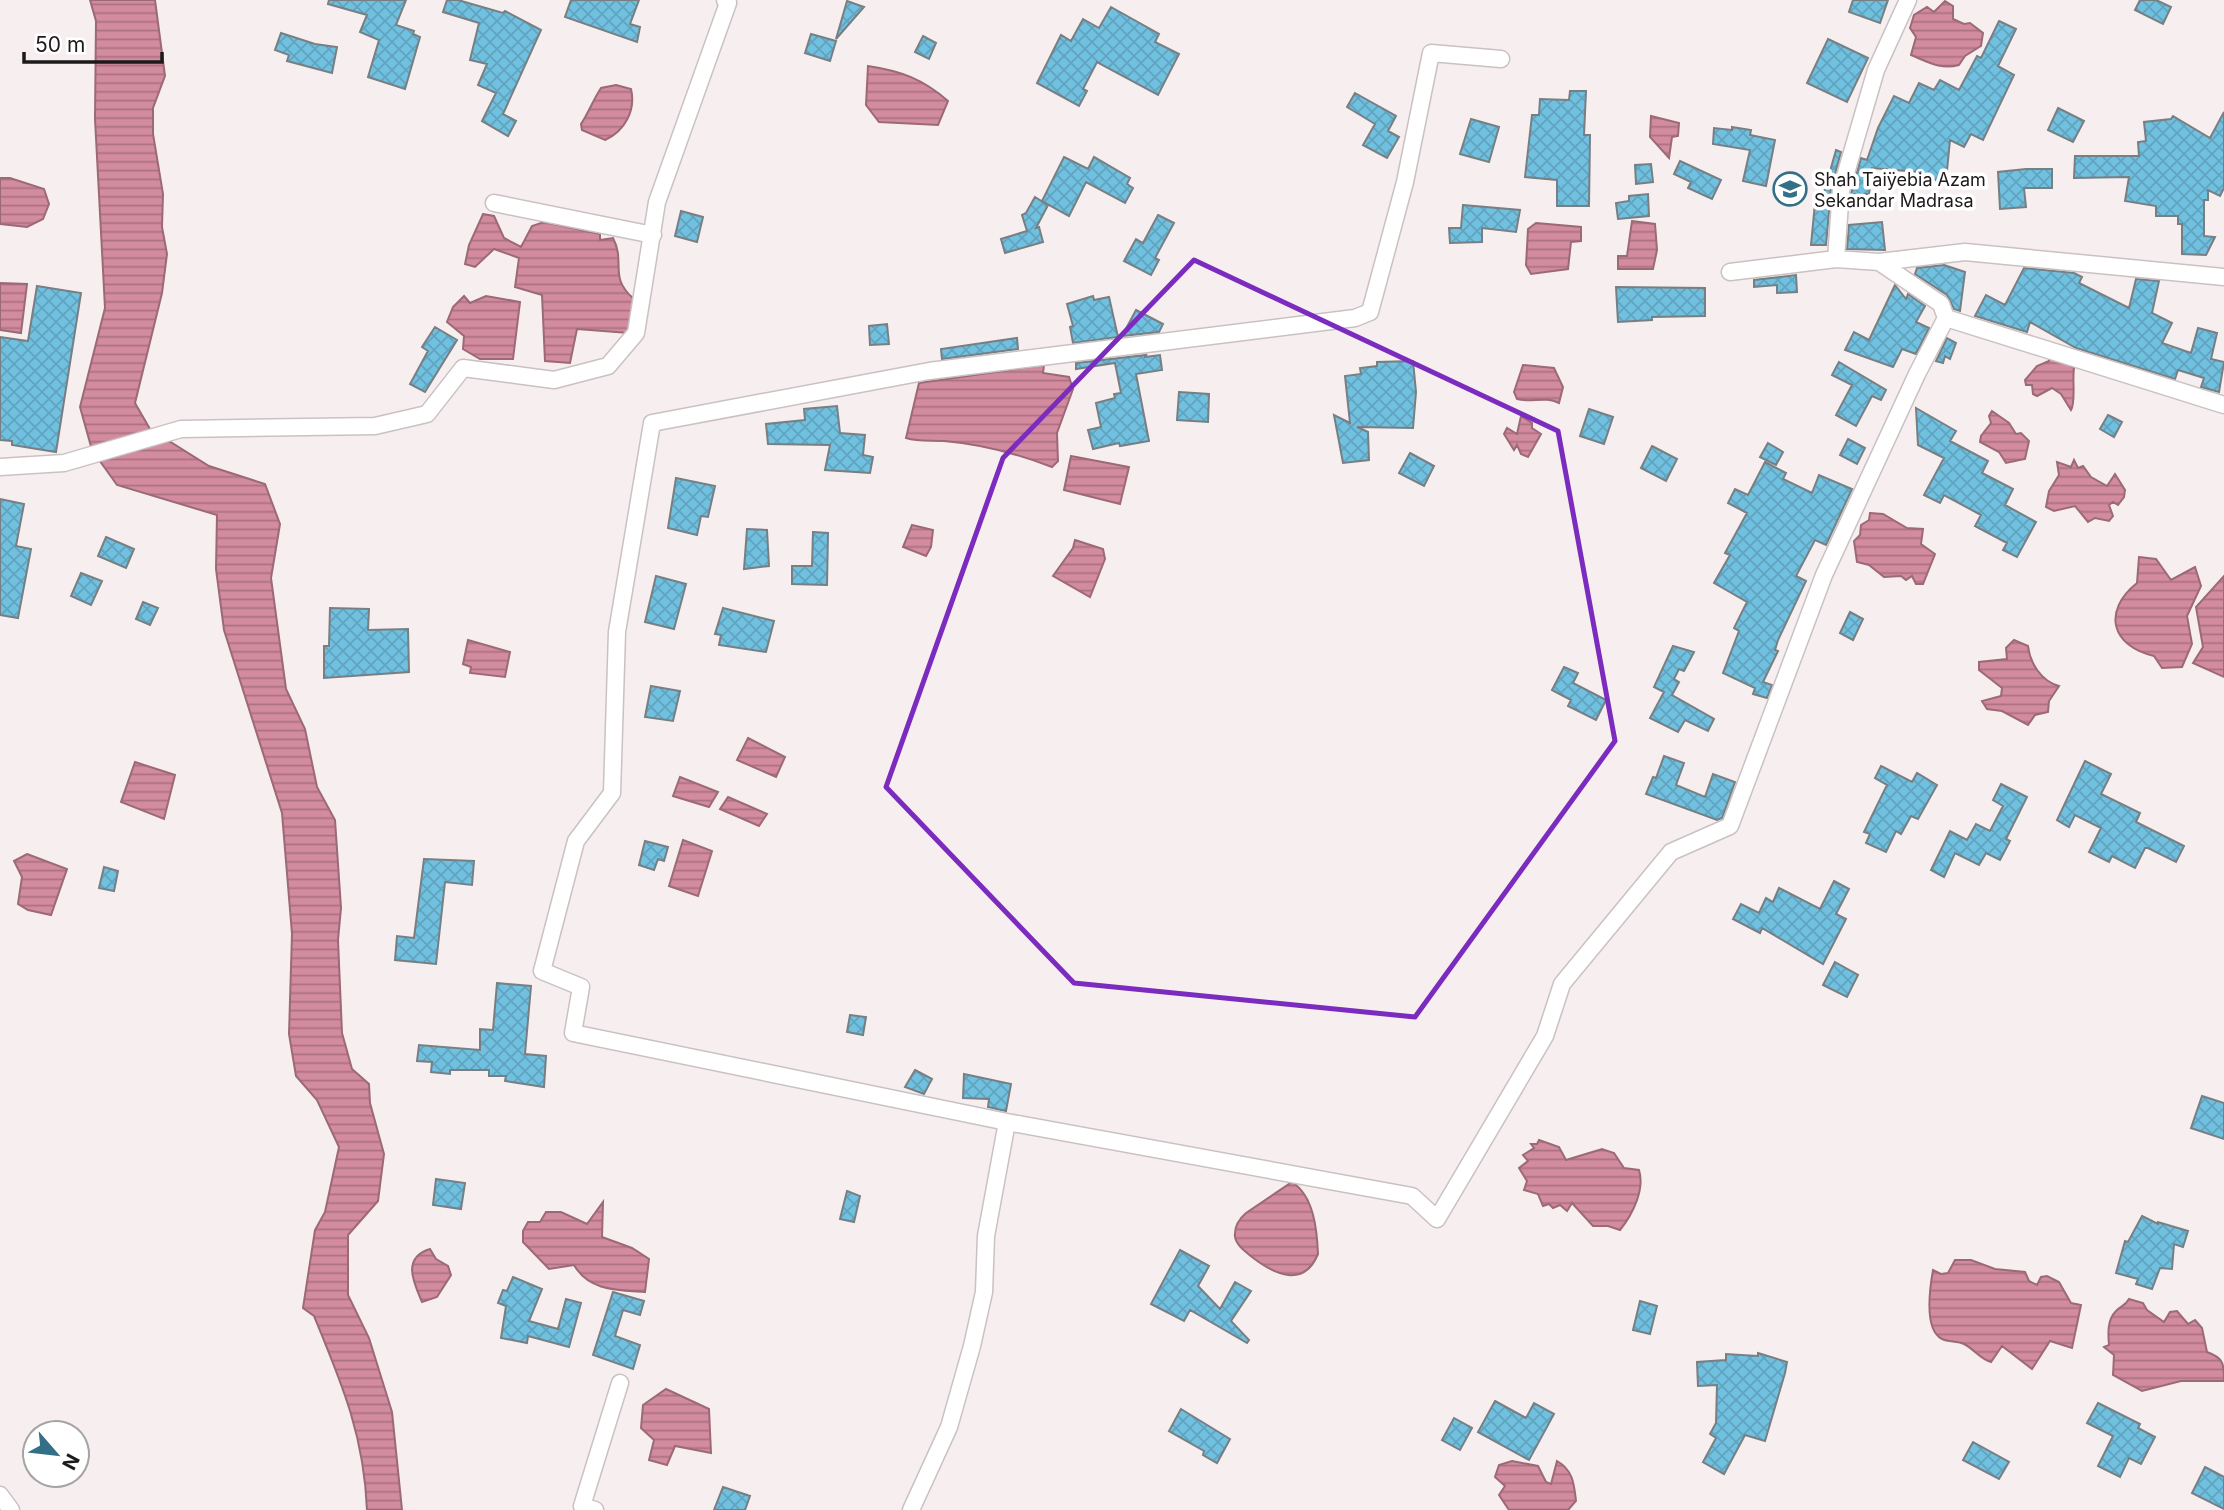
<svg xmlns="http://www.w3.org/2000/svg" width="2224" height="1510" font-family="Inter,sans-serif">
<defs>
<pattern id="water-rules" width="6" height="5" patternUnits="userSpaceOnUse" patternTransform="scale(1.75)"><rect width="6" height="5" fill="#d38b9f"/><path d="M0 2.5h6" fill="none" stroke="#ab7181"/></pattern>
<pattern id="building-cross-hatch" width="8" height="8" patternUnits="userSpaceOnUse" patternTransform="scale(1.75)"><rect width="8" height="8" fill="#70c0e0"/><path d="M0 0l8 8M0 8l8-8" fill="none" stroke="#61a4c0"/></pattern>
</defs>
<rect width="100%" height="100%" fill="#f7eef0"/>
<path fill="url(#water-rules)" stroke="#9c6977" stroke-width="2" d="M90 0H155L165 76 153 108V134L163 194 162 227 167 254 162 293 135 403 150 429 209 466 265 484 280 524 271 578 286 689 305 729 317 787 335 820 341 908 338 940 342 1033 352 1069 369 1084 370 1103 384 1154 378 1201 348 1235V1295L369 1338 392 1412 402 1510H367C364 1435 342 1384 314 1316L303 1308 315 1230 325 1212 339 1147 317 1100 296 1076 289 1034 292 934 282 813 224 630 216 569 217 515 117 485 92 450 80 407 105 308 95 119 96 21Z
M1945 1 1953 6V19L1964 24 1970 23 1983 33 1981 46 1965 56 1959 65C1941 70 1928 62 1911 55L1916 37 1910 28 1914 15 1927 7 1934 12Z
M868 66C901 71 923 79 948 101L938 125 879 122 866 105Z
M616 85 631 89C636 110 625 131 605 140L582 130 581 124C589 112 593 100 601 88Z
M1651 116 1679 123 1678 136 1672 137 1669 158 1650 137Z
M0 178H10L44 189 49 204 43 219 27 227 0 224Z
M483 214 494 216 504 238 521 247 532 226 544 222 600 234V240L613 238C626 263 608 277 634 299L628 333 577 329 570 363 545 361 542 295 515 287 519 258 494 249 475 267 465 264 469 245Z
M1632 221 1655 224 1657 250 1653 269H1618V256H1627Z
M1536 223 1581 227V241L1571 242 1568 269 1531 274 1526 265 1528 229Z
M0 283 27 284 21 333 0 330Z
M464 296 470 303 486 296 520 302 513 359H480L463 349 464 336 447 322 453 307Z
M2049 354 2074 368C2072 381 2076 402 2071 410L2061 394 2052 388 2037 396 2033 394 2032 385H2026L2025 380 2037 366 2049 361Z
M1044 365 1043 373 1069 377 1073 389 1057 433 1058 461 1052 467C1018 454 980 444 944 441 930 440 919 442 906 438L919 383Z
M1523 365 1554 368 1563 387 1559 403C1545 396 1532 403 1517 399L1514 392Z
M1992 411 2009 423 2016 434 2021 433 2029 441 2025 459 2006 463 1999 452 1980 442 1981 436 1991 423 1989 416Z
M1521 416 1532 423V428L1541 434 1528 457 1521 454 1517 445 1514 450 1504 434 1507 428 1517 434Z
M1071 456 1129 467 1120 504 1064 490Z
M2074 460 2078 468 2083 466 2091 477 2107 486 2115 474 2125 490 2124 497 2118 505 2113 502 2109 505 2113 516 2109 521 2095 518 2088 522 2075 506 2054 511 2046 507 2049 491 2059 475 2057 462 2071 467Z
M1870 513 1883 514 1907 528 1923 529 1921 544 1935 554 1923 584H1916L1912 576 1906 580 1901 576 1884 577 1869 565 1857 562 1854 541 1860 535 1861 525 1869 520Z
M912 525 933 530 931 547 926 556 903 547Z
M1075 540 1103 549 1105 559 1090 597 1053 576 1073 548Z
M2139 557 2156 559 2171 580 2195 567 2201 586 2187 616 2192 644 2182 667 2162 668 2154 656C2111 646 2102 611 2137 583Z
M2224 576V677L2193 663 2203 647 2196 607Z
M468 640 510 652 505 677 470 673 471 667 463 664Z
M2014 640 2028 646C2030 663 2041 681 2059 686L2049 701 2048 712 2035 715 2028 725 2002 711 1987 709 1982 701 2001 696 2002 688 1979 670V662L2007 659 2006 648Z
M748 738 785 757 776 777 737 760Z
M135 762 175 775 164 819 121 802Z
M680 777 718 792 709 807 673 796Z
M728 797 767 814 759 826 720 809Z
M683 840 712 851 698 896 669 886Z
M27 854 67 869 51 915 28 910 18 904 22 877 14 861Z
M1539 1140 1559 1147 1566 1160 1602 1149 1614 1153 1624 1168 1639 1170C1645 1189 1633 1214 1620 1230L1608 1226H1593L1572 1203 1567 1211 1560 1205 1553 1208 1549 1204 1543 1206 1538 1194 1524 1190 1527 1181 1519 1168 1528 1161 1523 1155 1534 1148 1531 1144H1537Z
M1292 1182C1314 1196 1317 1230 1318 1254 1304 1288 1275 1275 1252 1257 1246 1252 1236 1245 1235 1237 1234 1227 1239 1219 1246 1213Z
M603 1202 602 1237 632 1248 649 1259 645 1292C617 1290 589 1291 574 1265L549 1269 523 1242V1231L528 1222H540L546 1212H561L587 1224Z
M430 1249 436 1259 448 1266 451 1275 437 1297 422 1302C414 1283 401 1258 430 1249Z
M1955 1260H1971L1995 1269 2025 1272 2029 1281 2037 1285 2041 1277 2047 1276 2059 1282 2071 1303 2081 1305 2072 1348 2050 1341 2032 1369 2002 1346 1991 1362C1980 1359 1974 1349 1964 1344 1957 1341 1948 1342 1942 1339 1923 1329 1930 1287 1933 1270L1941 1274 1948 1273Z
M2129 1299 2143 1303 2147 1310 2164 1322 2170 1312 2177 1311 2188 1324 2195 1320 2202 1328 2207 1352C2224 1358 2224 1364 2224 1381H2181L2142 1391 2113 1375 2114 1355 2104 1347 2109 1345C2108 1334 2107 1320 2116 1311 2122 1305 2125 1306 2129 1299Z
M666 1389 709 1409 711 1453 675 1446 667 1465 649 1460 654 1440 641 1428 643 1405Z
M1512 1461 1538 1466 1546 1482 1551 1484 1557 1461C1573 1470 1574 1484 1576 1501L1568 1510H1509L1499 1495 1505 1486 1495 1477 1499 1465Z"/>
<path fill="url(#building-cross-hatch)" stroke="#777f82" stroke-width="2" d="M329 0H406L396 25 414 31 413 34 420 37 405 89 368 77 379 40 360 32 367 15 328 4Z
M447 0H458L503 13 505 11 541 30 503 114 516 121 508 136 482 121 496 93 478 85 487 64 470 60 479 23 443 12Z
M571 0H639L630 24 640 27 637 42 565 17Z
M1853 0H1888L1880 23 1849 12Z
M2140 0H2156L2171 7 2163 24 2135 10Z
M847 1 864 7 836 39Z
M1111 7 1159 34 1155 42 1179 54 1158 95 1097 62 1083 89 1087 91 1079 106 1037 83 1061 35 1071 41 1083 19 1099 28Z
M1999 21 2016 29 1998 66 2014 75 1983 140 1971 134 1964 147 1950 140 1946 181 1918 178V172L1872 168 1869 194H1851L1861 158 1867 160 1878 128 1894 96 1909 103 1919 83 1934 90 1940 80 1959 90 1977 56 1981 58Z
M281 33 315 44 337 47 332 73 287 61 289 55 275 50Z
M811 34 836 41 830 61 805 53Z
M923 36 936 43 929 59 915 52Z
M1828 39 1868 58 1847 102 1807 83Z
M1570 91H1586L1584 135H1590L1589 206H1557V180L1525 177 1532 115H1539L1540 99 1569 100Z
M1355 93 1396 116 1388 131 1399 137 1387 158 1363 145 1375 124 1347 107Z
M2058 108 2084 121 2073 142 2048 130Z
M2224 112V188L2220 196 2208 190V200H2204V236L2215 237 2206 255 2182 254V224H2178V216H2156V206L2125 201 2129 177 2074 178 2075 156H2139L2138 142 2146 141 2144 122 2171 119 2173 116 2210 138Z
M1471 119 1499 127 1489 162 1460 154Z
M1732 127 1751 130 1750 135 1775 140 1766 186 1743 181 1750 150 1713 144 1714 128 1732 130Z
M1836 150 1841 152 1831 189 1826 245H1811L1815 203H1821Z
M1064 157 1088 169 1094 157 1130 178 1127 184 1133 188 1125 203 1086 182 1069 216 1042 201Z
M1680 161 1721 180 1712 199 1688 188 1691 182 1674 174Z
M1651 164 1653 182 1636 184 1635 165Z
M2026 169H2052V188H2024L2026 207 2000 209 1998 172Z
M1648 194 1649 216 1618 219 1616 203 1629 201V196Z
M1035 197 1048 205 1036 228 1039 227 1043 242 1005 253 1001 239 1027 231 1022 215 1026 213Z
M1463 205 1520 210 1516 232 1482 228V242L1450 243 1449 228H1461Z
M681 211 703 217 697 242 675 236Z
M1158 215 1174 223 1155 258 1159 260 1151 275 1124 261 1136 239 1143 243Z
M1882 222 1885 250 1847 249 1849 225Z
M1944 265 1965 272 1960 311 1954 309 1947 295 1915 274 1917 268Z
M2024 268 2074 273 2082 277 2079 283 2129 308 2136 279 2159 281 2152 313 2172 323 2162 343 2191 353 2198 328 2217 333 2211 359 2224 362 2219 392 2201 387 2204 378 2178 370 2175 379 2076 348 2030 322 2027 332 1975 316 1986 295 2005 305Z
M1796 275 1797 292 1777 293V285L1754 287V280Z
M1895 285 1906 299 1908 294 1925 306 1916 322 1929 328 1916 354 1902 349 1893 367 1845 350 1854 332 1869 340Z
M37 286 81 293 56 452 12 445V441L0 440V337L28 341Z
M1616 287 1705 288V316L1652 317V320L1618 322Z
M1093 296 1094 300 1109 297 1118 337 1073 343 1070 327 1073 326 1067 304Z
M1136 310 1163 324 1159 332 1122 336Z
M887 324 889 344 870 345 869 326Z
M435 327 457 340 425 392 410 384 428 351 422 347Z
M1017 338 1018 349 942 359 941 349Z
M1947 338 1956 343 1950 359 1945 356 1943 363 1936 361Z
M1146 355 1145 357 1160 355 1162 370 1136 374 1149 441 1120 446 1119 443 1093 449 1088 430 1101 427 1096 403 1115 398 1114 394 1121 393 1115 363 1076 369V363Z
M1413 361 1416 392 1413 428 1357 427 1368 432 1369 460 1343 463 1334 415 1350 423 1345 376 1361 374 1360 368 1377 366V362Z
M1839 362 1886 390 1881 400 1872 396 1856 426 1836 415 1852 385 1832 375Z
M1179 392 1209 394 1208 422 1177 420Z
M837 406 840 433 865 435 863 455 873 457 870 473 825 470 830 445 768 444 766 424 805 420 804 409Z
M1916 408 1956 431 1950 441 1988 461 1982 473 2013 489 2005 505 2036 522 2017 557 2003 550 2007 543 1975 526 1981 515 1944 495 1940 503 1924 495 1944 458 1918 445Z
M1589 409 1613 417 1604 444 1580 436Z
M2108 415 2122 422 2114 437 2100 429Z
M1848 439 1865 448 1857 464 1840 455Z
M1768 443 1783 452 1776 465 1760 457Z
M1652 446 1677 459 1666 481 1641 468Z
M1410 453 1434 466 1424 486 1399 473Z
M1765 462 1786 473 1783 479 1812 493 1819 475 1852 489 1826 545 1815 540 1796 576 1806 581 1778 640 1775 650 1778 651 1763 682 1772 685 1767 698 1753 694 1755 688 1723 673 1739 631 1734 628 1747 602 1714 583 1730 555 1725 553 1747 513 1728 503 1735 489 1748 495Z
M676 478 715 486 708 517 701 516 697 535 668 528Z
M0 499 24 504 16 546 31 549 18 618 0 615Z
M747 529 767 530 769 566 744 569Z
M813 532 828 533 827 585 792 584V566H812Z
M106 537 134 549 126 568 98 556Z
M81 573 102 581 91 605 71 596Z
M656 576 686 584 674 629 645 622Z
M143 602 158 608 150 625 136 619Z
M330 608 369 609 368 630 408 629 409 672 324 678V646H329Z
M723 608 774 621 766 652 719 645 721 635 715 634Z
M1850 612 1863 619 1853 640 1840 633Z
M1673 646 1694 652 1684 671 1679 669 1674 679 1679 682 1672 695 1714 719 1708 731 1685 720 1678 732 1650 718 1664 692 1654 687Z
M1564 667 1578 673 1573 683 1606 700 1596 720 1568 706 1571 700 1552 690Z
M651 686 680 691 673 721 645 717Z
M1664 756 1684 763 1676 785 1705 797 1713 774 1735 782 1722 818 1717 820 1646 794 1653 777 1656 778Z
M2085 761 2111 774 2101 794 2140 813 2136 822 2184 846 2176 862 2148 848H2145L2135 868 2112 856 2109 862 2089 852 2101 828 2075 815 2069 827 2057 820Z
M1881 766 1912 782 1917 773 1937 785 1918 819 1911 816 1901 834 1896 831 1886 852 1866 843 1870 834 1864 832 1887 785 1875 778Z
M2001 784 2027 797 2006 839 2010 841 2000 860 1986 853 1979 865 1955 853 1944 877 1931 870 1950 831 1967 840 1976 824 1990 831 2003 806 1993 800Z
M645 841 668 847 664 861 658 859 654 870 639 865Z
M424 859 474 861 472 885 445 882 436 964 395 960 397 936 414 938Z
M104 867 118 871 114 891 99 888Z
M1834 881 1849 889 1836 914 1846 919 1823 964 1762 928 1760 933 1733 919 1741 904 1759 913 1766 898 1773 902 1779 888 1820 909Z
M1835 962 1858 975 1847 997 1823 985Z
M497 983 531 986 525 1054 546 1056 544 1087 505 1081 506 1076H489V1070H450V1074L431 1072 432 1062 417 1061 419 1045 480 1050V1029L493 1030Z
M850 1015 866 1017 863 1035 847 1032Z
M915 1070 932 1079 924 1094 905 1087Z
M964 1074 1011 1084 1006 1111 988 1107 989 1099 963 1098Z
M2202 1096 2224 1103V1139L2191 1128Z
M436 1179 465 1183 461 1209 433 1205Z
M847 1191 860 1196 854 1222 840 1219Z
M2142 1216 2158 1224V1222L2188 1231 2183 1247 2174 1244 2172 1269 2160 1268 2152 1289 2136 1284 2138 1279 2116 1273 2125 1241 2128 1242Z
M1180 1250 1209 1266 1198 1286 1220 1309 1235 1282 1251 1291 1231 1321 1249 1340 1247 1343 1190 1310 1184 1321 1151 1304Z
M513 1277 542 1289 529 1321 558 1329 566 1299 581 1303 569 1347 528 1336 527 1343 501 1338 506 1306 498 1303 503 1290 507 1291Z
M613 1292 644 1301 640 1315 623 1310 615 1336 640 1345 633 1369 593 1355Z
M1640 1301 1657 1306 1650 1334 1633 1330Z
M1758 1353 1787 1362 1785 1373 1765 1441 1745 1435 1724 1474 1703 1462 1716 1438 1710 1434 1716 1423 1717 1385 1698 1386 1697 1362 1726 1360V1354L1758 1356Z
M1495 1401 1526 1418 1534 1403 1554 1414 1529 1460 1478 1432Z
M2098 1403 2140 1424 2138 1428 2155 1437 2141 1464 2129 1458 2120 1477 2098 1466 2113 1436 2087 1423Z
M1181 1409 1230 1439 1217 1463 1203 1455 1204 1451 1169 1431Z
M1454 1418 1472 1428 1460 1450 1442 1440Z
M1973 1442 2009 1462 1999 1479 1963 1460Z
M2205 1467 2224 1477V1509L2192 1493Z
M723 1487 750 1496 745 1510H714Z"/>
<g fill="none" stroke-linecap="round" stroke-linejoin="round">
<defs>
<path id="street" d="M494 203 653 235
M1836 259 1841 190 1876 70 1908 0
M1879 262 1941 304 1946 318 2224 405
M1730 272 1836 259 1879 262 1965 252 2224 277
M0 467 64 463 181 429 375 426 427 414 463 368 554 380 608 366 636 333 657 202 728 3 725 0
M1007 1122 1412 1196 1437 1219 1545 1036 1562 984 1671 852 1730 826 1824 575 1917 374 1946 318
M0 1495 11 1510
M595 1510 582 1506 620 1383
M911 1510 949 1427 972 1346 984 1292 986 1236 1007 1122 573 1033 581 987 542 971 576 841 612 793 617 632 652 423 929 371 1355 318 1370 312 1405 182 1431 53 1501 59"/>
</defs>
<use href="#street" stroke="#cac1c3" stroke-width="19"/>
<use href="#street" stroke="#fff" stroke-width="16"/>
</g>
<path fill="none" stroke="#7b2cbf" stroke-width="5" stroke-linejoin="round" d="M1194 260 1558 431 1615 741 1415 1017 1074 983 886 787 1003 458Z"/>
<defs>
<symbol id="school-ring" viewBox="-11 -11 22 22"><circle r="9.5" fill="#fff" stroke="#336f86" stroke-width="1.5"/><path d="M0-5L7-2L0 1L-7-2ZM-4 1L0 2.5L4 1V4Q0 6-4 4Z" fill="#336f86"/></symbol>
</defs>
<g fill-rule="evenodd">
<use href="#school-ring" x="1771" y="170" width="38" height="38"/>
</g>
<g text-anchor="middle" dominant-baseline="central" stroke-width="7" stroke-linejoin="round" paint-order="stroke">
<g font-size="18" fill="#1d1a1b" stroke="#fff" text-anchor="start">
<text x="1814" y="179">Shah Taiÿebia Azam<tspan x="1814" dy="21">Sekandar Madrasa</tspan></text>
</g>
</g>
<g transform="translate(56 1454) rotate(118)"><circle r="33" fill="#ffffff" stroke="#a5a3a4" stroke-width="2"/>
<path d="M0-5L12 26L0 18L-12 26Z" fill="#336f86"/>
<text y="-10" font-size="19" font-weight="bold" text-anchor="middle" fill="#1d1a1b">N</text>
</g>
<path d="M24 52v10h138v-10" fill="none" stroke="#1d1a1b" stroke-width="3.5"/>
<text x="35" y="52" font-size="21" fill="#1d1a1b" stroke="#ffffff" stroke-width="5" paint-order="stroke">50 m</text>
</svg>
